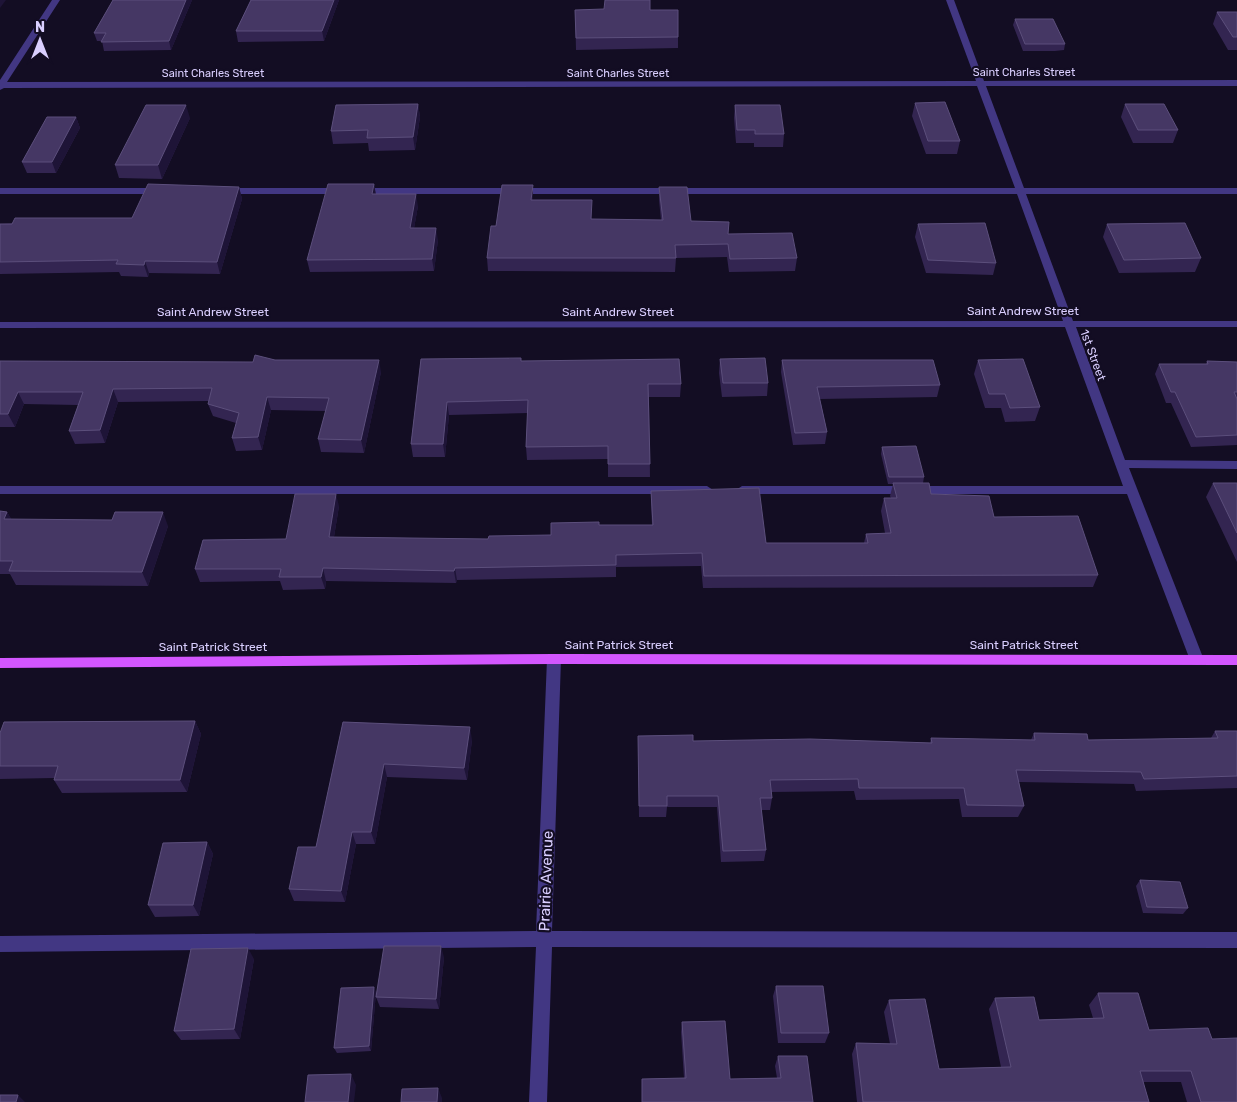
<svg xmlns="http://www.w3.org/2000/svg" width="1237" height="1102" font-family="Rubik,sans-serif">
<rect width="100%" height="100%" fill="#130d23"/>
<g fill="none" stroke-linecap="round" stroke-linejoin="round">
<path fill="#423783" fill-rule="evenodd" d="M52 0H60L7 82 976 81 946 0H954L984 81 1237 80V86H986L1024 188H1237V194H1026L1073 321H1237V327H1076L1125 460 1237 461V469L1129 468 1204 660 1202 664 1197 665 1192 664 1190 660 1127 494H742L736 490 742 486H1123L1065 327 0 328V322L1063 321 1017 194H225L220 191 225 188H1015L977 86 4 88 0 90V80Z
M0 188H162L167 191 162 194H0Z
M0 486H707L713 490 707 494H0Z
M554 654 559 655 561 659 552 931 1237 932V948L552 947 547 1102H529L536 947 0 952V936L536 931 547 659 549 655Z"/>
<path fill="#d356ff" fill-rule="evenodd" d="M554 654 1237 655V665L554 664 0 668V658Z"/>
</g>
<path fill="#332551" d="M113 0H192L171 50 104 51 102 41H97L94 33Z
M251 0H339L324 41 238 42 236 31Z
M575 10H650L678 37V48L576 50Z
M1217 12H1237V50H1228L1213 24Z
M1015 19 1065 44 1064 50 1055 51H1023L1013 25Z
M915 103 960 141 957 154H926L912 116Z
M418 104 420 117 415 150 369 151 368 143 333 144 331 131Z
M1125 104 1178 130 1173 143H1133L1121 117Z
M735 105 784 134 783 147H754V143H736L734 118Z
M76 117 80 128 56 173H27L22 162Z
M190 118 162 179 119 178 115 165Z
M374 184 376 194 418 206 414 228 438 240 434 271 310 272 307 260Z
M239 187 242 199 220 274 149 273 148 277 121 276 119 272 0 274V224L132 218Z
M659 187 691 221 797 258 795 271 729 272 727 257 676 258 675 272 488 271 487 258 496 226 533 200 592 219 661 220 659 200Z
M918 224 996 263 993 275 926 273 915 237Z
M1107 224 1201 258 1195 272 1119 273 1103 237Z
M421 359 521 361 681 384 680 397H649L650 477H608V459L527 460 526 447 528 413 449 415 445 457H413L411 444Z
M720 359 768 383 767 396 722 397 719 373Z
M275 360 381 372 364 453 321 452 318 439 326 411 271 410 262 450 236 451 232 438 236 423 213 416 208 404 209 401 118 402 105 443 75 444 69 431 78 405 24 404 15 427H0V361L253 362Z
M782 360 940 385 937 397 820 399 827 432 825 444 793 445 781 372Z
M978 360 1040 407 1035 421 1005 422 1001 408H985L974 374Z
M1207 361 1237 362V445L1191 447 1171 403H1166L1155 374 1159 364H1206Z
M882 447 924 477 923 483 931 494 994 517 1098 575 1093 587 703 588 701 566 616 567V577L457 580 456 583 326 581 325 589 283 590 280 581 200 582 195 569 286 539 339 506 334 537 488 539 551 535 599 525H652L651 503V491L766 543H864L866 534 885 533 881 511 884 498H891L890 496 893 484H888L881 454Z
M1213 483H1237V562L1206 497Z
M0 511 7 512 11 519 168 526 148 586 16 585 10 574H0Z
M195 721 201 734 187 792 62 793 54 780V778L0 779V733Z
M343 722 472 740 467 780 387 777 375 844H356L345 902 294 901 289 889 316 847Z
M1215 731H1237V788L1136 791 1134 784 1019 782 1024 806 1018 817H962L959 799 856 800 854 791 771 792 772 798 770 810H761L766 850 764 861 721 862 717 807H667L666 817H639L638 736 693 741 930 743 931 738 1031 740 1034 733 1088 740 1211 738Z
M207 842 213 854 199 916 155 917 148 905Z
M1140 880 1188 908 1183 914 1143 913 1136 886Z
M444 957 439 1009 380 1007 376 997Z
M254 959 240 1039 181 1040 174 1031Z
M776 986 829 1033 825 1043H778L773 996Z
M376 992 371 1051 337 1053 334 1048Z
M1098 993 1149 1030 1212 1039 1237 1102H1187L1181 1082H1143L1149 1102H857L852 1054 856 1043 890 1044 884 1012 889 1000 939 1069 1001 1067 989 1009 995 998 1039 1020 1093 1018 1089 1005Z
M682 1022 730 1079 777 1078 775 1066 778 1056 813 1102H642V1079L684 1078 681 1032Z"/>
<path fill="#1e1437" d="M0 0H6L0 8Z
M186 0H192L171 50 169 41Z
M334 0H339L324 41 322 31Z
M418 104 420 117 415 150 413 137Z
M186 105 190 118 162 179 158 165Z
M76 117 80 128 56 173 52 162Z
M374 184 376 196 372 194Z
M533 185V198L532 213 531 200Z
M239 187 242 199 220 274 217 262Z
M416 194 418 206 412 240 410 228Z
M436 228 438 240 434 271 432 259Z
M145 261 149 273 148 277 144 265Z
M379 360 381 372 364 453 361 440Z
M113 389 118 402 105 443 100 430Z
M18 392 24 404 15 427 8 414Z
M267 397 271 410 262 450 258 437Z
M447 402 449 415 445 457 443 444Z
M336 494 339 506 332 549 329 537Z
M7 512 15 525 4 519Z
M163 512 168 526 148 586 142 572Z
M323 568 326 581 325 589 321 577Z
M455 568 457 580 456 583 454 571Z
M195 721 201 734 187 792 180 780Z
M470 727 472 740 467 780 464 768Z
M384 764 387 777 375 844 371 832Z
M352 832 356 844 345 902 341 891Z
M207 842 213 854 199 916 193 905Z
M441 946 444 957 439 1009 436 999Z
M248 948 254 959 240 1039 234 1029Z
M374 987 376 992 371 1051 369 1046Z
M351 1074 356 1085 354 1102H348Z
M438 1088 442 1098V1102H437Z
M18 1095 25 1102H16Z"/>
<path fill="#453764" stroke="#5c4f7c" d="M113 0H186L169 41 101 42 106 33H94Z
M251 0H334L322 31H236Z
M605 0H650V10H678V37L576 38 575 10 604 9Z
M1217 12H1237V37H1233Z
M1015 19H1053L1065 44H1025Z
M945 102 960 141H928L915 103Z
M418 104 413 137 367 138 368 130 331 131 336 105Z
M1125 104H1164L1178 130H1138Z
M146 105H186L158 165H115Z
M735 105H780L784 134H755V130H737Z
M47 117H76L52 162H22Z
M148 184 239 187 217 262 145 261 144 265 116 264 118 260 0 262V224H12L15 218H132Z
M328 184H374L372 194H416L410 228H436L432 259 307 260Z
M502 185H533L531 200H592L591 219 663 220 659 187H687L691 221 729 222 728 234 792 233 797 258 730 259 728 244 675 245 676 258H487L491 226H496Z
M985 223 996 263 928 260 918 224Z
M1185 223 1201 258 1124 260 1107 224Z
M255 355 275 360H379L361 440 318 439 329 398 267 397 258 437 232 438 239 413 208 404 212 388 113 389 100 430 69 431 83 392H18L8 414H0V361L253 362Z
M521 358V361L679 359 681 384H648L650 464H608V446L526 447 528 400 447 402 443 444H411L421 359Z
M765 358 768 383H723L720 359Z
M1023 359 1040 407 1010 408 1005 394H989L978 360Z
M782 360H933L940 385 817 387 827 432 795 433Z
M1207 361 1237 362V392H1234L1237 399V435L1196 437 1175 392H1171L1159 364H1208Z
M916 446 924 477H889L882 447Z
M893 483H929L931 494 989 496 994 517 1078 516 1098 575 704 576 702 553 616 555V565L455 568 454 571 323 568 321 577H279L281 569H195L203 540 286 539 295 494H336L329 537 488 539 489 536 551 535V523L599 522V525H653L651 491 759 488 766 543H868L866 534 891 533 884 498H897Z
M1213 483H1237V533Z
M0 511 7 512 4 519 112 520 115 512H163L142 572 9 571 13 561H0Z
M195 721 180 780H54L58 766H0V733L4 722Z
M343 722 470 727 464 768 384 764 371 832H352L341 891 289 889 298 847H316Z
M1215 731H1237V776L1144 779 1141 772 1016 770 1024 806 967 805 964 788H859L858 779 770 780 772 798H760L766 850 723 851 718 796H667V806H639L638 736 693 735V741L810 739 932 743 931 738 1035 740 1034 733 1087 734 1088 740 1218 738Z
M207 842 193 905H148L163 843Z
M1140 880 1180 882 1188 908 1147 907Z
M384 946H441L436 999 376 997Z
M248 948 234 1029 174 1031 191 949Z
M776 986H823L829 1033H781Z
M374 987 369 1046 334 1048 341 988Z
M1098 993H1138L1149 1030 1208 1028 1212 1039 1237 1038V1102H1201L1191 1071H1140L1149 1102H863L856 1043 897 1044 889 1000 925 999 939 1069 1011 1067 995 998 1034 997 1039 1020 1104 1018Z
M725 1021 730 1079 781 1078 778 1056H807L813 1102H642V1079L686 1078 682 1022Z
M351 1074 348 1102H305L308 1075Z
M438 1088 437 1102H401L402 1089Z
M0 1095H18L16 1102H0Z"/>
<g text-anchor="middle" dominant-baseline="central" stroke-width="4.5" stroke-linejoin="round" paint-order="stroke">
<g font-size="11" fill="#dacfff" stroke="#130d23">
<text x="1024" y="72">Saint Charles Street</text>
<text x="213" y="73">Saint Charles Street</text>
<text x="618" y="73">Saint Charles Street</text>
</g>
<g font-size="12" fill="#dacfff" stroke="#130d23">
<text x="1023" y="311">Saint Andrew Street</text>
<text x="213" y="312">Saint Andrew Street</text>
<text x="618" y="312">Saint Andrew Street</text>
<text transform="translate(1093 355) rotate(70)">1st Street</text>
<text x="619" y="645">Saint Patrick Street</text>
<text x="1024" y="645">Saint Patrick Street</text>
<text x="213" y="647">Saint Patrick Street</text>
</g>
<g font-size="15" fill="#dacfff" stroke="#130d23">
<text transform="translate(546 881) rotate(-88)">Prairie Avenue</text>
</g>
</g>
<g transform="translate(40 40)" stroke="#130d23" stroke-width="4" paint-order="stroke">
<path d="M0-4L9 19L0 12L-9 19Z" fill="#dacfff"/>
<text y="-8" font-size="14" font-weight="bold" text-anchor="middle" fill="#dacfff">N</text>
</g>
</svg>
